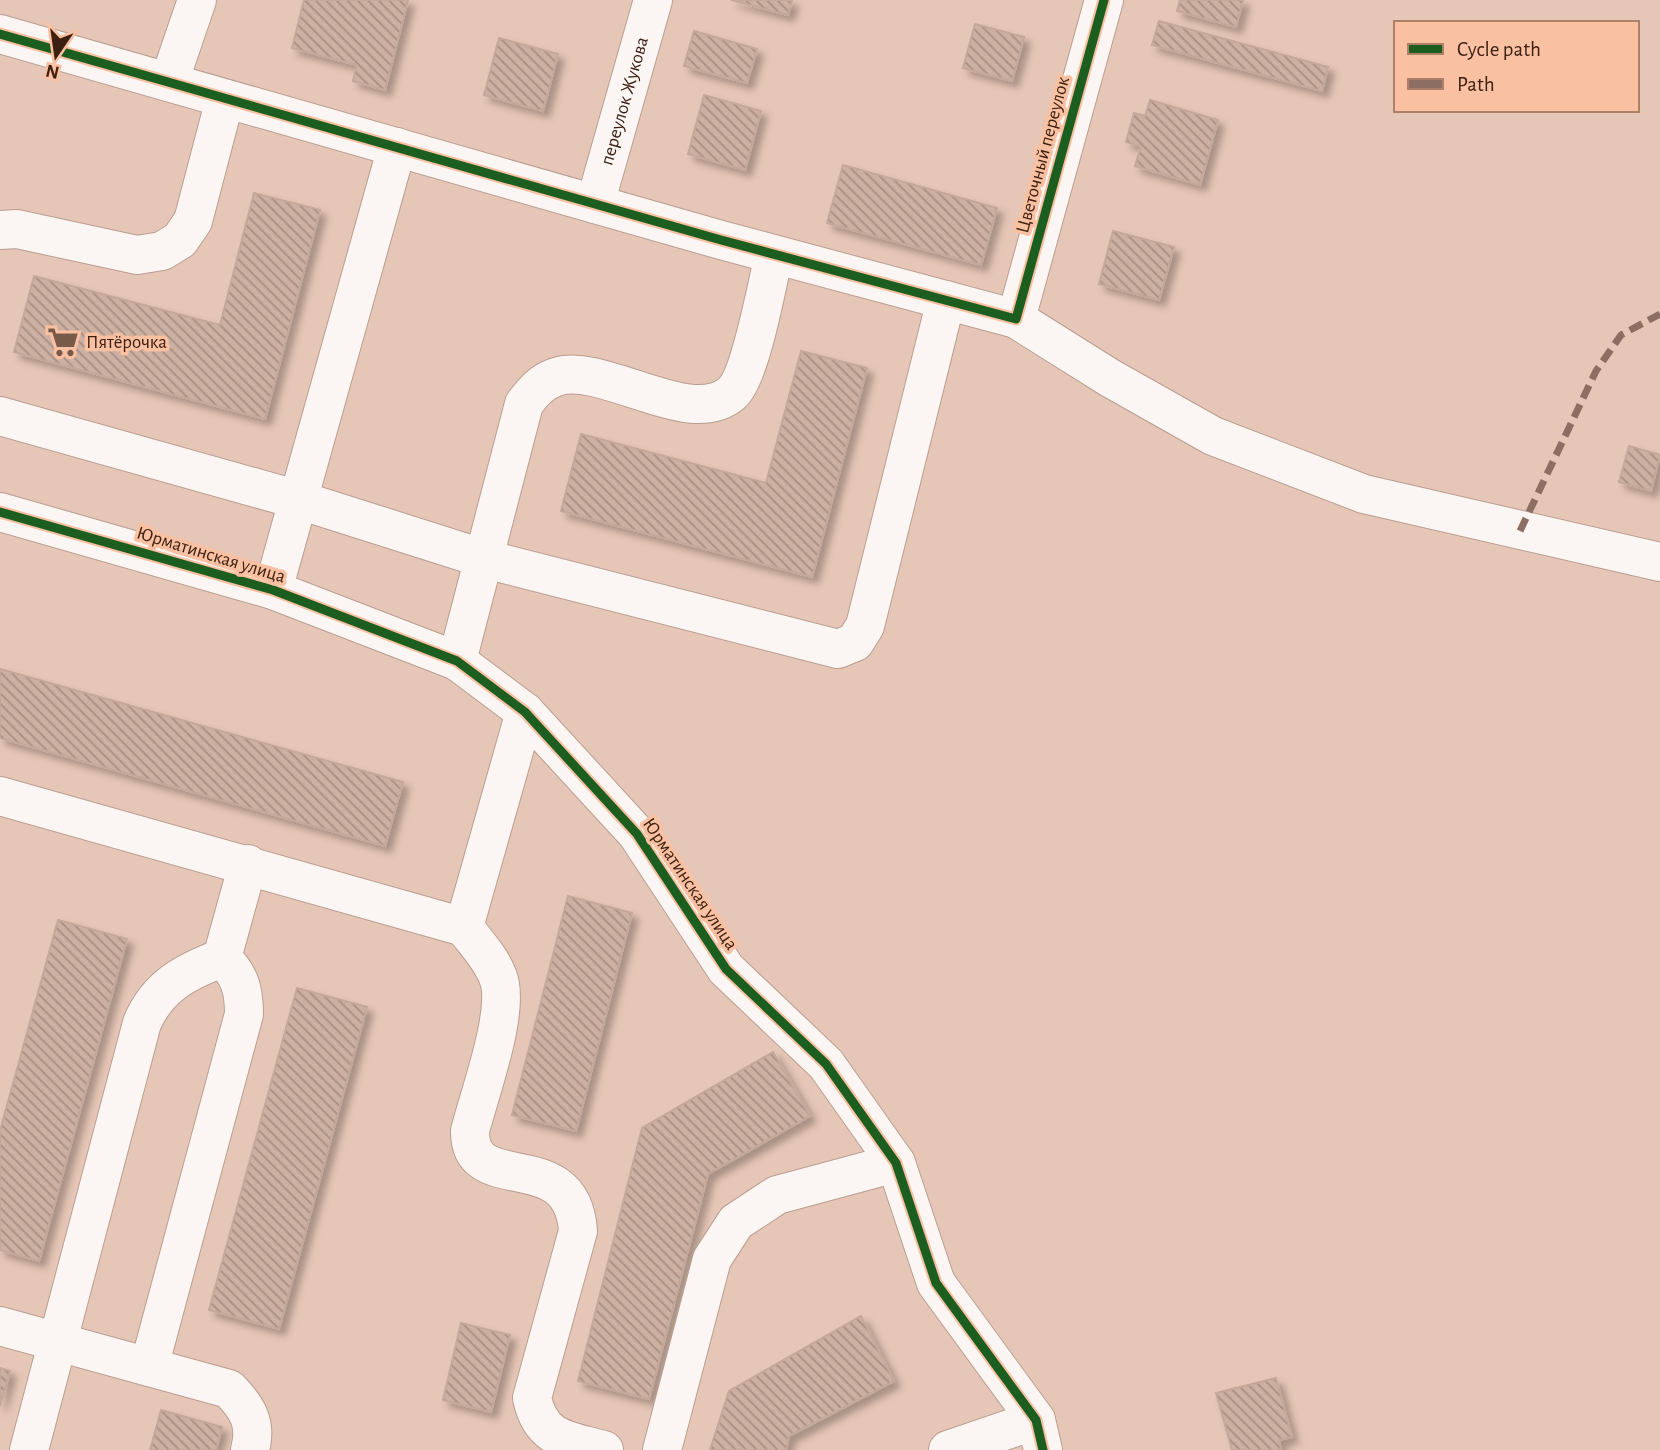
<svg xmlns="http://www.w3.org/2000/svg" width="1660" height="1450" font-family="'Alegreya Sans',sans-serif">
<defs>
<pattern id="building-back-hatch" width="6" height="6" patternUnits="userSpaceOnUse" patternTransform="scale(1.75)"><rect width="6" height="6" fill="#ccb0a2"/><path d="M-1 5l2 2M0 0l6 6M5-1l2 2" fill="none" stroke="#a78f83"/></pattern>
<filter id="shadow"><feDropShadow dx="6" dy="6" stdDeviation="3.5" flood-color="#0004"/></filter>
</defs>
<rect width="100%" height="100%" fill="#e6c6b6"/>
<path fill="url(#building-back-hatch)" stroke="#c4a99a" stroke-width="2" filter="url(#shadow)" d="M304 0H408L385 90 353 81 357 65 292 48Z
M731 0H792L788 15Z
M1180 0H1243L1236 27 1177 11Z
M1159 21 1328 67 1322 91 1152 45Z
M975 24 1024 37 1012 81 963 68Z
M694 31 757 49 747 83 684 66Z
M499 38 558 54 543 111 484 95Z
M704 95 761 111 745 170 688 154Z
M1150 100 1218 120 1200 185 1135 166 1141 146 1126 142 1134 113 1145 116Z
M843 165 997 208 981 265 827 223Z
M254 193 320 210 265 419 14 352 34 276 220 325Z
M1113 231 1174 247 1159 300 1099 284Z
M801 351 867 368 812 577 561 511 581 434 766 483Z
M1629 446 1660 455 1651 491 1619 482Z
M0 669 403 782 385 846 0 738Z
M568 896 632 913 576 1131 512 1115Z
M58 920 127 939 39 1261 0 1250V1131Z
M297 988 367 1007 279 1329 209 1310Z
M773 1052 810 1116 708 1174 649 1399 578 1381 642 1128Z
M861 1316 894 1381 789 1436 786 1450H710L729 1391Z
M461 1323 510 1335 491 1412 443 1400Z
M0 1368 10 1371 0 1406Z
M1276 1378 1292 1437 1279 1440 1281 1450H1232L1216 1393Z
M161 1410 222 1427 216 1450H150Z"/>
<g fill="none" stroke-linecap="round" stroke-linejoin="round">
<defs>
<g id="minor">
<path d="M0 34 721 240 1016 319 1110 378 1213 436 1364 494 1660 562"/>
<path d="M169 82 197 0"/>
<path id="s1" d="M595 204 653 0"/>
<path d="M0 230 17 229 137 255 162 251 180 240 193 221 225 99"/>
<path d="M1016 319 1104 0"/>
<path d="M0 416 299 500 485 559 838 649 855 642 865 626 946 300"/>
<path d="M0 512 273 590 457 661 525 712 637 834 726 969 826 1064 896 1163 936 1283 1036 1420 1043 1450"/>
<path d="M273 590 397 147"/>
<path d="M457 661 524 404C533 392 541 382 556 377 603 361 690 430 732 393 751 376 767 283 774 255"/>
<path d="M0 796 464 927C476 943 491 958 498 977 511 1010 479 1095 470 1131 469 1199 572 1142 578 1231L532 1398C541 1440 567 1440 604 1450"/>
<path d="M464 927 525 712"/>
<path d="M222 958 248 864"/>
<path d="M0 1326 229 1389C248 1408 257 1424 250 1450"/>
<path d="M29 1450 142 1023C158 986 185 972 222 958 240 975 244 990 244 1014L149 1367"/>
<path d="M662 1450 712 1259 736 1222 777 1195 896 1163"/>
<path d="M948 1450 1036 1420"/>
</g>
</defs>
<use href="#minor" stroke="#ba9e91" stroke-width="40"/>
<use href="#minor" stroke="#fbf6f4" stroke-width="38"/>
<path stroke="#8d6e63" stroke-width="7" stroke-dasharray="14 7" stroke-linecap="butt" d="M1520 531 1596 371 1621 335 1660 314"/>
<defs>
<path id="cycleway" d="M0 34 721 240 1016 319 1104 0
M0 512 273 590 457 661 525 712 637 834 726 969 826 1064 896 1163 936 1283 1036 1420 1043 1450"/>
</defs>
<use href="#cycleway" stroke="#fac0a2" stroke-width="13"/>
<use href="#cycleway" stroke="#1b5e20" stroke-width="9"/>
</g>
<defs>
<symbol id="supermarket-bare" viewBox="-9 -9 18 18"><path d="M-6-5.5h2.5l.6 2H6L4.5 2H-2.5L-4.4-4H-6ZM-1.5 3.2a1.3 1.3 0 1 0 .1 0ZM3 3.2a1.3 1.3 0 1 0 .1 0Z" fill="#785a4b" stroke="#fac0a2" stroke-width="2.5" paint-order="stroke"/></symbol>
</defs>
<g fill-rule="evenodd">
<use href="#supermarket-bare" x="41" y="320" width="44" height="44"/>
</g>
<g text-anchor="middle" dominant-baseline="central" stroke-width="7" stroke-linejoin="round" paint-order="stroke">
<g font-size="19" fill="#3c2012" stroke="#fac0a2">
<text stroke="none"><textPath href="#s1" startOffset="107">переулок Жукова</textPath></text>
<text transform="translate(1043 155) rotate(-75)">Цветочный переулок</text>
<text transform="translate(211 555) rotate(17)">Юрматинская улица</text>
<text transform="translate(690 884) rotate(56)">Юрматинская улица</text>
</g>
<g font-size="19" fill="#3c2012" stroke="#fac0a2" text-anchor="start">
<text x="86" y="342">Пятёрочка</text>
</g>
</g>
<rect x="1394" y="21" width="245" height="91" fill="#fac0a2" stroke="#ae8068" stroke-width="2"/>
<rect x="1408" y="44" width="35" height="10" fill="#1b5e20" stroke="#ae8068" stroke-width="2"/>
<text x="1457" y="56" font-size="21" fill="#3c2012">Cycle path</text>
<rect x="1408" y="79" width="35" height="10" fill="#8d6e63" stroke="#ae8068" stroke-width="2"/>
<text x="1457" y="91" font-size="21" fill="#3c2012">Path</text>
<g transform="translate(56 56) rotate(193)" stroke="#fac0a2" stroke-width="5" paint-order="stroke">
<path d="M0-5L12 26L0 18L-12 26Z" fill="#3c2012"/>
<text y="-10" font-size="19" font-weight="bold" text-anchor="middle" fill="#3c2012">N</text>
</g>
</svg>
